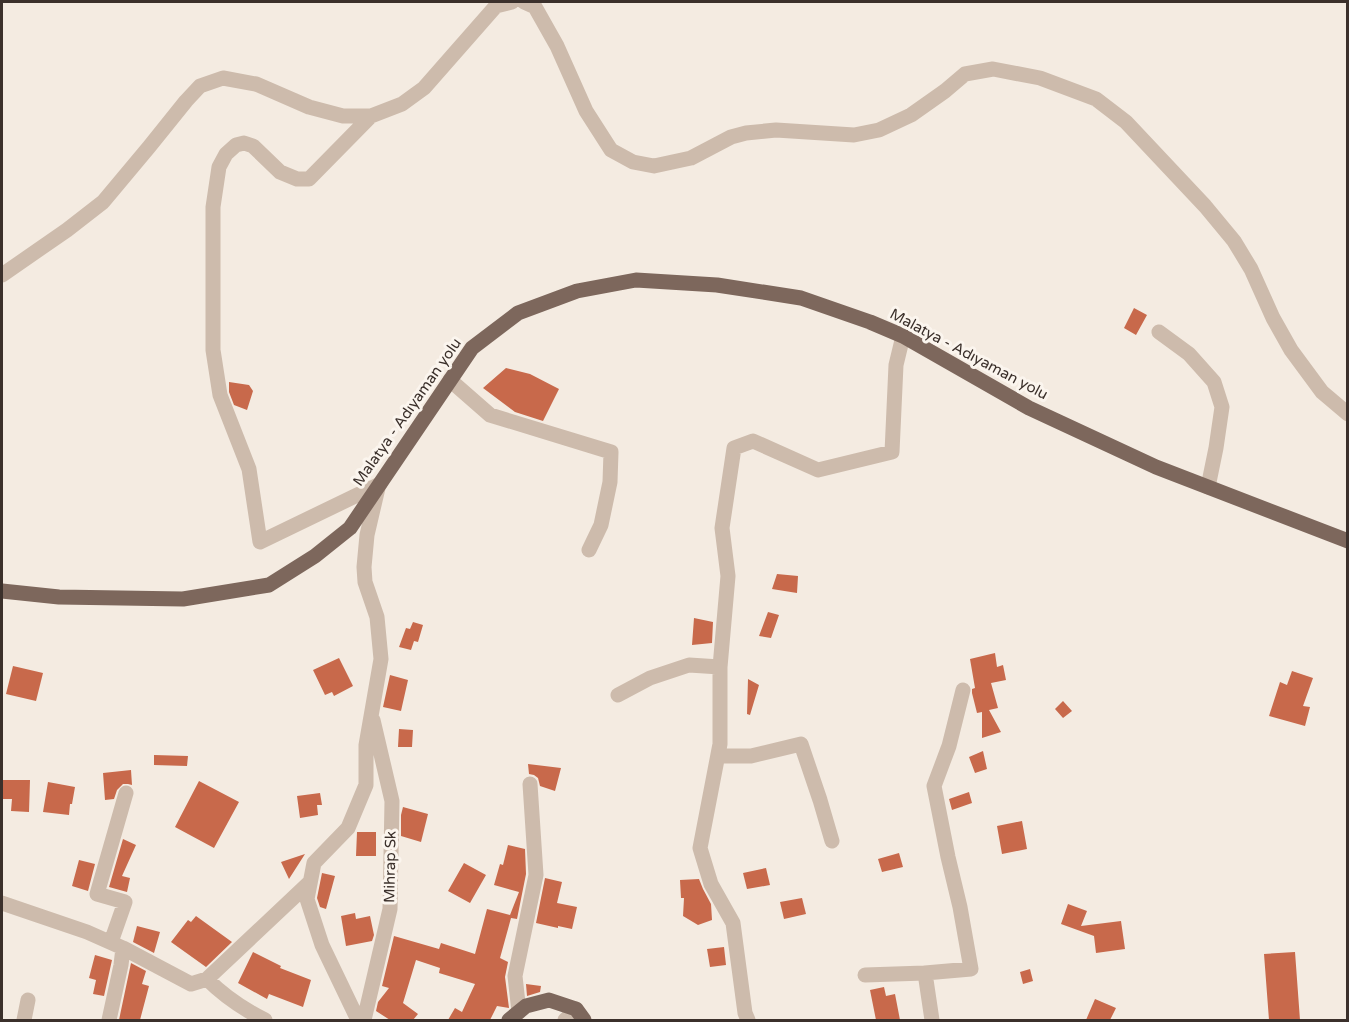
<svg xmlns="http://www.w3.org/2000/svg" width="1349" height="1022" font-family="'Varela Round',sans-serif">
<rect width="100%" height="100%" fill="#f4ebe1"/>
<path fill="#c8694b" d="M1134 308 1147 315 1136 335 1124 328Z
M506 368 530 374 559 389 543 421 515 412 483 388Z
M229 382 249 385 253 391 247 410 234 405 229 392Z
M777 574 798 576 797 593 772 589Z
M768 612 779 615 771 638 759 636Z
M694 618 713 622 712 643 692 645Z
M413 622 423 625 418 642 414 641 411 650 399 647 406 628 410 629Z
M995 653 997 667 1003 665 1006 680 991 683 998 708 989 710 1001 732 982 738V712L977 713 972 693V689L975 688 970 659Z
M339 658 353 686 334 696 332 692 325 695 313 670Z
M13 666 43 673 36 701 6 694Z
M1292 671 1313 678 1303 706 1310 707 1305 726 1269 716 1280 682 1287 685Z
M390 675 408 680 401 711 383 707Z
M748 679 759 685 750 715 747 714Z
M1063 701 1072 711 1063 718 1055 709Z
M399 729 413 730 412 747H398Z
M983 751 987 769 975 773 969 757Z
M154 755 188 756 187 766 154 765Z
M528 764 561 768 555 791 540 786 538 778 534 775 529 774Z
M131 770 132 785 128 784H123L117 790 114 799 105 800 103 773Z
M3 780H30L29 812 11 811 12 799H2Z
M199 781 239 802 214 848 175 827Z
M48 782 75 787 72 804H70L69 815 43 812Z
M969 792 972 803 952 810 949 799Z
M320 793 322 805H317L318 815 300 818 297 796Z
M403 807 428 814 421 842 401 836V815Z
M1022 821 1027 849 1002 854 997 826Z
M357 832H376V856H356Z
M123 839 136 845 122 876 130 878 127 892 109 887Z
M508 845 525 849 526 874 517 919 511 918 500 958 508 962 505 977 509 1008 497 1006 490 1020H448L455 1008 462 1012 475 984 439 973 440 968 416 960 403 1003 418 1014 413 1020H390L376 1011 378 1002 389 988 382 986 394 936 439 949 441 943 475 954 487 909 510 915 519 892 494 885 500 864 503 865Z
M899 853 903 867 882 872 878 859Z
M305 854 289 879 281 862Z
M79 860 95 864 88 891 72 886Z
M464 863 486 875 470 903 448 891Z
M766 868 770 885 747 889 743 873Z
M322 873 335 876 326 909 320 907 317 898Z
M545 878 562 882 557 903 577 907 572 929 558 926V928L536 923Z
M699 879 703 889 711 904 712 920 698 925 683 916 684 898H681L680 880Z
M802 898 806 914 784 919 780 902Z
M1068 904 1087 911 1081 926 1121 921 1125 949 1096 953 1094 936 1061 924Z
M355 913 356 919 370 916 374 935 372 941 346 946 341 916Z
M196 916 232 942 206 967 171 942 188 920 191 922Z
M137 926 160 932 154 953 133 942Z
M724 947 726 965 710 967 707 949Z
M253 952 281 966 280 968 311 980 303 1007 269 994 267 999 238 983Z
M1295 952 1300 1020H1269L1264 954Z
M95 955 112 960 104 996 93 994 96 980 89 978Z
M131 963 146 971 142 984 149 986 140 1020H119Z
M1030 969 1033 981 1023 984 1020 972Z
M526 984 541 986 540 992 527 996Z
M884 987 886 996 895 994 900 1020H876L870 990Z
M1095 999 1116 1008 1110 1020H1086Z"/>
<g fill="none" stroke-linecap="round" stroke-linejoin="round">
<path stroke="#cdbbac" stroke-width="15" d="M524 2 535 7 557 46 586 111 611 150 633 162 654 166 691 158 731 137 746 133 776 130 854 135 879 130 911 115 945 91 965 74 993 69 1040 78 1096 99 1126 122 1205 206 1234 241 1251 269 1273 318 1291 350 1322 392 1348 414
M371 116 309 179H297L280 172 253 146 244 143 236 145 226 154 219 167 213 207V350L220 395 249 469 260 542 380 484
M2 275 67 230 103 202 149 147 186 101 200 86 223 78 256 84 309 107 343 116H371L402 104 424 88 496 6 512 2
M1159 332 1189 354 1214 382 1222 407 1216 448 1208 487
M450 380 490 415 611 452 610 482 601 525 589 550
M618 695 650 678 689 665 720 667
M718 756H751L801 744 820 800 832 841
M2 903 87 932 123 948 191 984 207 979C224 996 243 1009 265 1020
M111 942 125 902 97 894 126 793
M925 973 932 1020
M865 975 925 973 971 969 960 907 948 857 934 786 949 746 963 690
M207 979 310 882
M519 1012 515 976 536 875 530 784
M24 1020 28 1000
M109 1020 121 965 123 948
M358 1020 322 945 307 899 314 863 348 828 366 785V745L381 659 377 617 365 582 364 567 367 535 378 488
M364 1020 390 909 392 801 373 720
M565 1020 576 1009
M748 1020 745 1013 733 923 711 884 700 848 720 744V667L728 576 722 528 734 448 753 441 818 470 892 452 896 365 903 336"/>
<path stroke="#7d675c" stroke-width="15" d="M2 591 59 597 183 599 269 585 315 556 350 528 472 348 518 313 577 291 636 280 717 285 801 298 870 322 903 336 1029 408 1156 467 1348 541
M509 1020 526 1006 549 1000 576 1009 584 1020"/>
</g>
<g text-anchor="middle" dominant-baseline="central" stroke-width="6" stroke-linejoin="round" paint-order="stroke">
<g font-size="15" fill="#3b302b" stroke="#fbf5ee">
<text transform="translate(969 354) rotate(28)">Malatya - Adıyaman yolu</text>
<text transform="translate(407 412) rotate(-55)">Malatya - Adıyaman yolu</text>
<text transform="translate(390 867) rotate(-89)">Mihrap Sk</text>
</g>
</g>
<rect width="1349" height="1022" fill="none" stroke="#3b302b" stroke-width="6"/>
</svg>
